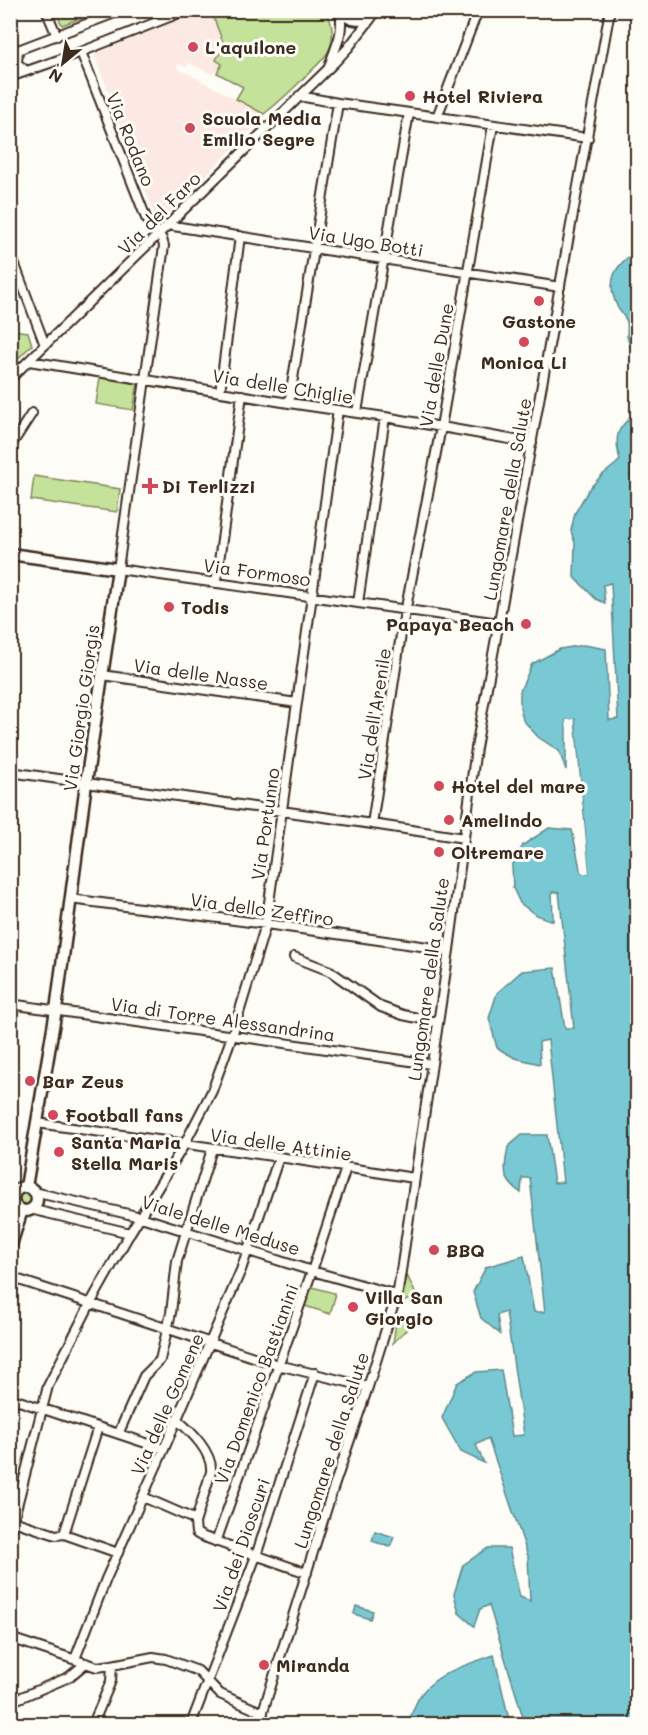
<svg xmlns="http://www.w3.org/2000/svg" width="648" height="1735" font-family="Mali,sans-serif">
<rect width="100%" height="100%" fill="#fdfcf7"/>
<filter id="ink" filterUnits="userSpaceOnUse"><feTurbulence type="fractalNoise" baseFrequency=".0167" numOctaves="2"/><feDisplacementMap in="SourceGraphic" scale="12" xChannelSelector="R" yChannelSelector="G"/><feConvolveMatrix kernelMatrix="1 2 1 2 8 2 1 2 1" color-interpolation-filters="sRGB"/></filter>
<g filter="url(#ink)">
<path fill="#fce9e3" d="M206 11H211L243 87 214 71 212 74 189 63 186 67 179 64 177 68 266 115 170 211 165 215 156 214 153 210 94 54 142 35 192 14 194 18 206 13Z"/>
<path fill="#c5e29a" stroke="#80865c" stroke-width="1.5" d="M55 11H101L62 25Z
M211 11H325C334 22 335 43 326 55 322 61 315 67 310 72 295 87 281 101 264 114L236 99 243 87 217 73 222 64 216 60 224 45Z
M11 330 28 332 32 345 11 365Z
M100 377 138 383 133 410 96 404Z
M34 476 120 489 117 512 31 500Z
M17 1199a8 8 0 1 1 16 0a8 8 0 1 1-16 0Z
M407 1275 418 1299 413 1302 409 1299 402 1302Z
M309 1286 334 1293 335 1297 330 1314 302 1305Z
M397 1316 403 1321H409L411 1325 393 1343Z"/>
<path fill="#79c9d4" stroke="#60898b" stroke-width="1.5" d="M637 251 638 301 635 305 637 357C633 350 628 344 627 336 627 332 628 326 627 322 625 316 619 311 617 306 605 280 616 264 637 251Z
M637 414V450H633L630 454 633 522 638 555 637 1724H525L489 1605 480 1609 474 1626 459 1613 454 1594 463 1565 488 1548H509L520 1597 530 1601 528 1556 488 1438 476 1445 484 1463 461 1452 442 1418 457 1383 476 1372 501 1370 512 1436 524 1435 506 1312 497 1315 500 1334 481 1318 473 1292 486 1267 524 1256 534 1312H545L530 1178H522L521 1193C501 1179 504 1169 508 1147L522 1135H547L554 1183 563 1182 548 1040 539 1042 540 1064 515 1058 497 1048 489 1018 497 993 522 971 555 968 565 1028H574L559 892H552L553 921 536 915 520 903 513 888 512 866 523 845 549 828 572 830 581 873H589L575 719 566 720V770L559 751 538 737 523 720 520 707V691L532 664 560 649 584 645 606 649 609 720 618 719 611 583 603 585 605 603 596 599 574 577 575 543 571 531 575 513 589 489 601 476 616 464 620 460C614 437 616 426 637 414Z
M375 1531 394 1537 390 1547 372 1541Z
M356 1606 373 1611 370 1619 354 1614Z
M494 1655 510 1724H408C412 1714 415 1702 422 1693 438 1672 469 1664 494 1655Z"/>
<path fill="#fdfcf7" d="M574 719 589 873H581L579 846 584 870H586L572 722 569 723V751L566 720Z"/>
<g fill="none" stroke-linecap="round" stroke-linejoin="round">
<defs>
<path id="street" d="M46 10 57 36
M340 10C350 25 367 24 377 10
M18 51 17 63 26 71
M81 52 146 218 162 239 164 246 118 569 499 623
M10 53 123 10
M329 67C336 44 344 36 340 10
M10 77 81 52 187 10
M299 96 338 103 588 138
M437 117 478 10
M167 225 560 287
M10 252 45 345
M29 361 289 403 385 417 532 443
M10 379 334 63 348 48 372 17
M220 392 240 236
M289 403 338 103
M357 412 409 113
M10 447 32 413
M216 583 242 395
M358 603 385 417
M102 675 297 703
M10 772 372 824 464 838
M372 824 402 628 441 427 493 125
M70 899 266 924 449 950
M294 957 330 971 381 1007 403 1015 437 1022
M10 1004 431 1064
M37 1123 279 1157 414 1178
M34 1192 141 1217 312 1271 397 1295
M30 1209 130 1233
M10 1277 278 1365 368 1387
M10 1398 164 1449
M177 1420C191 1431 213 1453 211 1472L195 1523 196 1533 201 1536 307 1573
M120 1430 144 1376 160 1360 171 1313 177 1261 212 1149
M143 1497 196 1520
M10 1520 56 1535 64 1534 98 1427
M10 1533 48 1386 90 1304 130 1233 184 1145 212 1091 232 1036 266 924 338 410
M64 1534 118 1553
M216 1542 312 1271 346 1168
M10 1638 97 1667 112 1665 153 1657 166 1659 198 1671 220 1694 263 1713
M75 1659 106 1579 164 1449 241 1270 279 1157
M10 1702 69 1677 86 1663
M93 1724 111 1681 112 1665
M191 1724 256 1556 315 1373
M259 1724 331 1495 368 1387 398 1291 449 950 476 748 610 10"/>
<path id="secondary" d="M10 554 118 569 86 783 56 1010 26 1187
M13 1199a12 12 0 1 1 24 0a12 12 0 1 1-24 0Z
M10 1248 22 1210"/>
</defs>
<use href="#street" stroke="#3b2a1e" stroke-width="12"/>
<use href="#secondary" stroke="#3b2a1e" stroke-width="15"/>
<use href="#street" stroke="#fdfcf7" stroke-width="8"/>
<use href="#secondary" stroke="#fdfcf7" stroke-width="10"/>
</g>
</g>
<g fill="#d1495b" stroke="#fdfcf7" stroke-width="2">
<circle cx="193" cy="47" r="6"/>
<circle cx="410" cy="96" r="6"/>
<circle cx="190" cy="128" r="6"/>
<circle cx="539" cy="301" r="6"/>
<circle cx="524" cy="342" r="6"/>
<path d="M147 477h6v6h6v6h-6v6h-6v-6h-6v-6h6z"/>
<circle cx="169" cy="607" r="6"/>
<circle cx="526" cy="624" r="6"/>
<circle cx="439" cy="786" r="6"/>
<circle cx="449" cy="820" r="6"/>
<circle cx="439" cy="852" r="6"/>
<circle cx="30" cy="1081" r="6"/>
<circle cx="53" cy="1115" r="6"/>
<circle cx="59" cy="1152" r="6"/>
<circle cx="434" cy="1250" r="6"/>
<circle cx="353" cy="1307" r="6"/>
<circle cx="264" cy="1665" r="6"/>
</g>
<g text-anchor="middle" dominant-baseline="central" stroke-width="6" stroke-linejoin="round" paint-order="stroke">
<g font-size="18" font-weight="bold" fill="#3b2a1e" stroke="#fdfcf7" text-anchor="start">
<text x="205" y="47">L'aquilone</text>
<text x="422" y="96">Hotel Riviera</text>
<text x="202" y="118">Scuola Media<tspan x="202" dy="21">Emilio Segre</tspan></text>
<text x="539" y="321" text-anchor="middle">Gastone</text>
<text x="524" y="362" text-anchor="middle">Monica Li</text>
<text x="162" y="486">Di Terlizzi</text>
<text x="181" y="607">Todis</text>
<text x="514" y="624" text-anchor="end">Papaya Beach</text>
<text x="451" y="786">Hotel del mare</text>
<text x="461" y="820">Amelindo</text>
<text x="451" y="852">Oltremare</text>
<text x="42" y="1081">Bar Zeus</text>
<text x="65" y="1115">Football fans</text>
<text x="71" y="1142">Santa Maria<tspan x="71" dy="21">Stella Maris</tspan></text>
<text x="446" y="1250">BBQ</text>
<text x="365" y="1297">Villa San<tspan x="365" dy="21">Giorgio</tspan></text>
<text x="276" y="1665">Miranda</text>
</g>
<g font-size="18" fill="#3b2a1e" stroke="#fdfcf7">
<text transform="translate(131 139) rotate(68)">Via Rodano</text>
<text transform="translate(159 213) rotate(-45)">Via del Faro</text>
<text transform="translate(366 241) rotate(9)">Via Ugo Botti</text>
<text transform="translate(436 365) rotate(-80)">Via delle Dune</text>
<text transform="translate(283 386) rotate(9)">Via delle Chiglie</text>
<text transform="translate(507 499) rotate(-80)">Lungomare della Salute</text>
<text transform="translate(257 572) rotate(8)">Via Formoso</text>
<text transform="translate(201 674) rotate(8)">Via delle Nasse</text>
<text transform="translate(81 708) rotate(-82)">Via Giorgio Giorgis</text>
<text transform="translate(374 714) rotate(-81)">Via dell'Arenile</text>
<text transform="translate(265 824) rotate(-82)">Via Portunno</text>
<text transform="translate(262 909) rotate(8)">Via dello Zeffiro</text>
<text transform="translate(428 979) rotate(-82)">Lungomare della Salute</text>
<text transform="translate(223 1019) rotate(8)">Via di Torre Alessandrina</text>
<text transform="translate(281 1144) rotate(8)">Via delle Attinie</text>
<text transform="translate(221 1225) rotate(17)">Viale delle Meduse</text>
<text transform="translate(256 1384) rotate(-70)">Via Domenico Bastianini</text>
<text transform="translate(167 1404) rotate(-66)">Via delle Gomene</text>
<text transform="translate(331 1450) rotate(-72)">Lungomare della Salute</text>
<text transform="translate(241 1545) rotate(-71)">Via dei Dioscuri</text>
</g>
</g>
<rect width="648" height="1735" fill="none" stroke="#fdfcf7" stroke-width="36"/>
<rect x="18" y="18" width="612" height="1699" fill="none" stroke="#3b2a1e" stroke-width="2" filter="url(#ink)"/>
<g transform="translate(63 63) rotate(210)" stroke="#fdfcf7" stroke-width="4.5" paint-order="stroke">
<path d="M0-4.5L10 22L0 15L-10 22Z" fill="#3b2a1e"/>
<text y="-9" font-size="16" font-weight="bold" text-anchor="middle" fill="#3b2a1e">N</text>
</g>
</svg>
